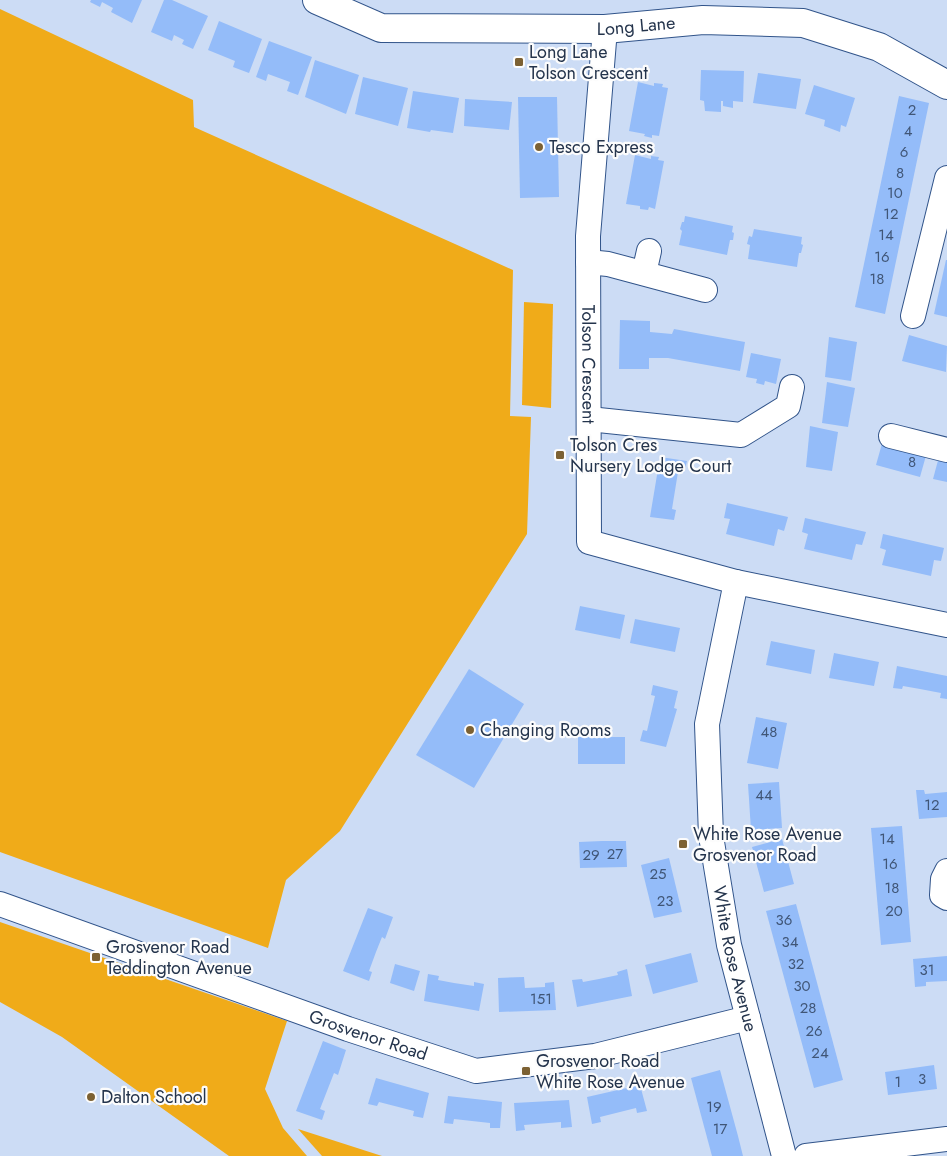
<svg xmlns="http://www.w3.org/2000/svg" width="947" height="1156" viewBox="0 0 947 1156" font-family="Jost,sans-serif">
<rect width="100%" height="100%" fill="#ccdcf5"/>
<g fill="#f0ab19">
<polygon points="0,9 193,100 194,127 513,270 510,416 531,417 527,534 340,831 286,880 268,948 0,852"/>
<polygon points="524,302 553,304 551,408 522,405"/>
<polygon points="0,922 287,1021 265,1089 283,1128 307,1156 229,1156 62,1037 0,1002"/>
<polygon points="298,1129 382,1156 322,1156"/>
</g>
<g fill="#94bcf9">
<polygon points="91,0 142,0 132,23 111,12 113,8 102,2 100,7 90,2"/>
<polygon points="164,0 172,0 208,16 193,49 182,44 184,40 174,35 172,41 151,32"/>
<polygon points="219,21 262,39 249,73 233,67 235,61 208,50"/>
<polygon points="269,41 312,57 298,95 287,91 290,82 268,74 266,81 256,77"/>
<polygon points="315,60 359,75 346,114 305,97"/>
<polygon points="701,70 744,71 743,102 733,101 733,108 723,106 723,101 721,101 721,112 705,111 704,101 700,100"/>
<polygon points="758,73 801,79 796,109 753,103"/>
<polygon points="363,77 408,88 398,126 355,114"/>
<polygon points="638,82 654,86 654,83 663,84 662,87 668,88 659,136 652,135 652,138 644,136 645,134 629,131"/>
<polygon points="814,85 855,98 846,127 841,125 840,132 824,126 825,120 805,114"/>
<polygon points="413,91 459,98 453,133 431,130 430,132 407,128"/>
<polygon points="899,96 929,103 885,314 855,307"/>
<polygon points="518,97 557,97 559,197 520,198"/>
<polygon points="465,99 512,102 509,130 464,126"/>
<polygon points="635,155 651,159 651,156 659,157 658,160 664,161 655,209 649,207 648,210 640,209 640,206 626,204"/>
<polygon points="685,216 733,226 732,232 734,233 733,240 730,240 727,255 679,245 682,231 680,229 682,222 684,222"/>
<polygon points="754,229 802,237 801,244 803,245 801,253 799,253 797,267 748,259 750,245 747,244 749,236 752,237"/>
<polygon points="946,260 947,260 947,317 934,314"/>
<polygon points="620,320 650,321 650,332 672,334 674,329 745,342 740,371 668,358 649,358 649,369 619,369"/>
<polygon points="909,335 947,346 946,372 902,361"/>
<polygon points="829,337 857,342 851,381 825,377"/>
<polygon points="751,353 781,359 776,384 765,381 764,385 756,383 757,379 746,377"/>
<polygon points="827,382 855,388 848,427 822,423"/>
<polygon points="810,426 838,432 832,471 806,467"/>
<polygon points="883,440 927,452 920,477 876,465"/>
<polygon points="940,453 947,455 947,482 933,479"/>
<polygon points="660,457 687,461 684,473 678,472 672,509 676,510 674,520 650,517"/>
<polygon points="727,503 788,517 784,531 778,529 774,546 726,534 730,519 724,518"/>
<polygon points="805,518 866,532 862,545 856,544 852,560 804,549 808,534 802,532"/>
<polygon points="883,534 944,548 941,561 934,560 931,576 882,565 886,550 880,548"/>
<polygon points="580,606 625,615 620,639 575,630"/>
<polygon points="635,619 680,628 675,652 630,643"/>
<polygon points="771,641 815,650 811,674 766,665"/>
<polygon points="834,653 879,662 874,686 829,678"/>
<polygon points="897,666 947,676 947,699 940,698 941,693 920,689 903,686 902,689 893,688"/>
<polygon points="469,669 524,704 474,788 416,755"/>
<polygon points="653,685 678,691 674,708 677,709 666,747 640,741 643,730 647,731 655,696 651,695"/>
<polygon points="756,717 787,723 778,769 747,763"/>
<rect x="578" y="737" width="47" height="27"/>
<polygon points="779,782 782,828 751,830 748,784"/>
<polygon points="916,790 924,790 925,794 947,792 947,817 919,819"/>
<polygon points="902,826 911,942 881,945 871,828"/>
<polygon points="782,839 794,884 764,892 752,847"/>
<polygon points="602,841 626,841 627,867 580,868 579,842"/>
<polygon points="669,858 682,912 654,918 641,865"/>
<polygon points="796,904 843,1080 814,1088 766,911"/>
<polygon points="368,908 393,917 385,939 382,937 376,952 369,971 372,972 369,981 343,971"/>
<polygon points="691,953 698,982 653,994 645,965"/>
<polygon points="947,956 947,981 926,982 926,986 915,987 913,959"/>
<polygon points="395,964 420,971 414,991 390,983"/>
<polygon points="627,969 632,996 577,1007 572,980 582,979 583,982 599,979 618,975 617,972"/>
<polygon points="428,974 439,976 438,980 454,983 474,986 474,982 484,984 479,1011 424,1001"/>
<polygon points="524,977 525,988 545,987 545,983 554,982 556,1010 499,1012 498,978"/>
<polygon points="323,1041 346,1050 338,1075 334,1073 320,1109 325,1111 322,1120 296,1111"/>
<polygon points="934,1065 937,1089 888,1095 885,1072"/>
<polygon points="720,1070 738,1136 743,1156 712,1156 691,1078"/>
<polygon points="376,1078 429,1093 423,1118 413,1116 414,1111 379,1102 377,1106 368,1104"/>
<polygon points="640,1085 647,1111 637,1113 636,1108 600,1117 601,1122 592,1124 587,1097"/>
<polygon points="448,1096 502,1102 500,1128 490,1128 490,1123 454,1119 453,1124 444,1123"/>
<polygon points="569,1100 572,1127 561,1128 561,1122 524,1125 525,1130 516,1131 514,1103"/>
</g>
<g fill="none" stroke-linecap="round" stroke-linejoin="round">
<g stroke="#31548a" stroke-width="26">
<g id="street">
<path id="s1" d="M605,29L588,236L589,542L736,582L947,625"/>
<polyline points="588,262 608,264 705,290"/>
<polyline points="644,273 649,251"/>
<polyline points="913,316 947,178"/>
<polyline points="589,419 741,435 788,406 792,387"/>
<polyline points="891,436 947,450"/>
<path id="s2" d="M736,582L707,724L711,836L729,945L784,1156"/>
<polyline points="947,871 943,879 942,895 947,898"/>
<path id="s3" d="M0,904L348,1029L476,1071L595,1056L748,1018"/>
<polyline points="806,1156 947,1139"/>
</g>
</g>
<g stroke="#31548a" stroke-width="30">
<g id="secondary">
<path id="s4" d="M317,0L381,28L605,29L703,20L803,23L879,47L947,85"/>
</g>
</g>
<use href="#street" stroke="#fff" stroke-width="24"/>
<use href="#secondary" stroke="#fff" stroke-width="28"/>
</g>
<g fill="#7c6133" stroke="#fcfcfc" stroke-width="2">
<rect x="514" y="57" width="10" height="10" rx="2.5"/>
<circle cx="539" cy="147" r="5"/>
<rect x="555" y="450" width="10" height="10" rx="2.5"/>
<circle cx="470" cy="730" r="5"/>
<rect x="678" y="839" width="10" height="10" rx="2.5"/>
<rect x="91" y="952" width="10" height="10" rx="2.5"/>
<rect x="521" y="1066" width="10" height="10" rx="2.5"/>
<circle cx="91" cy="1097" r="5"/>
</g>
<g text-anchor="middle" stroke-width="4.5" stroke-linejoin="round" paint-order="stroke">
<g font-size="15" fill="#405677">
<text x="912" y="115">2</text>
<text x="908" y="136">4</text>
<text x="904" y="157">6</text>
<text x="900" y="178">8</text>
<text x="895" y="198">10</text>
<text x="891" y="219">12</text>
<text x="886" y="240">14</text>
<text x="882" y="262">16</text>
<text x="877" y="284">18</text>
<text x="912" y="467">8</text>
<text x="769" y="737">48</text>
<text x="764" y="800">44</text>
<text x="932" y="810">12</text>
<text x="887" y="844">14</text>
<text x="615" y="859">27</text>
<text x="591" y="860">29</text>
<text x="890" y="869">16</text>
<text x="658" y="879">25</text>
<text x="892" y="893">18</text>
<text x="665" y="906">23</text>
<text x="894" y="916">20</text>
<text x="784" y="925">36</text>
<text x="790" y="947">34</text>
<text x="796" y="969">32</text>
<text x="927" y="975">31</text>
<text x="802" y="991">30</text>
<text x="541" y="1004">151</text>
<text x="808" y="1013">28</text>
<text x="814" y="1036">26</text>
<text x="820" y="1058">24</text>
<text x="922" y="1084">3</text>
<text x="898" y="1087">1</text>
<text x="714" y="1112">19</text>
<text x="720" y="1134">17</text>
</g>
<g font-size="18" fill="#24344c" stroke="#fcfcfc">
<text dy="6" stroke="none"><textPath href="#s4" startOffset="325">Long Lane</textPath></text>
<text dy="6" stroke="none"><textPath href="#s1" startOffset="336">Tolson Crescent</textPath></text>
<text dy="6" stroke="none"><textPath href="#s2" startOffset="382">White Rose Avenue</textPath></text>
<text dy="6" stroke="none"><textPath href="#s3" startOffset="391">Grosvenor Road</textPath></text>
</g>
<g font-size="18" fill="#24344c" stroke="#fcfcfc" text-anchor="start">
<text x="529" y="58">Long Lane<tspan x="529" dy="21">Tolson Crescent</tspan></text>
<text x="549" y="153">Tesco Express</text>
<text x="570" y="451">Tolson Cres<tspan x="570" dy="21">Nursery Lodge Court</tspan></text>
<text x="480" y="736">Changing Rooms</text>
<text x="693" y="840">White Rose Avenue<tspan x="693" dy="21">Grosvenor Road</tspan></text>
<text x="106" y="953">Grosvenor Road<tspan x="106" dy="21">Teddington Avenue</tspan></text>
<text x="536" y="1067">Grosvenor Road<tspan x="536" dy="21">White Rose Avenue</tspan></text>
<text x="101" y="1103">Dalton School</text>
</g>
</g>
</svg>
